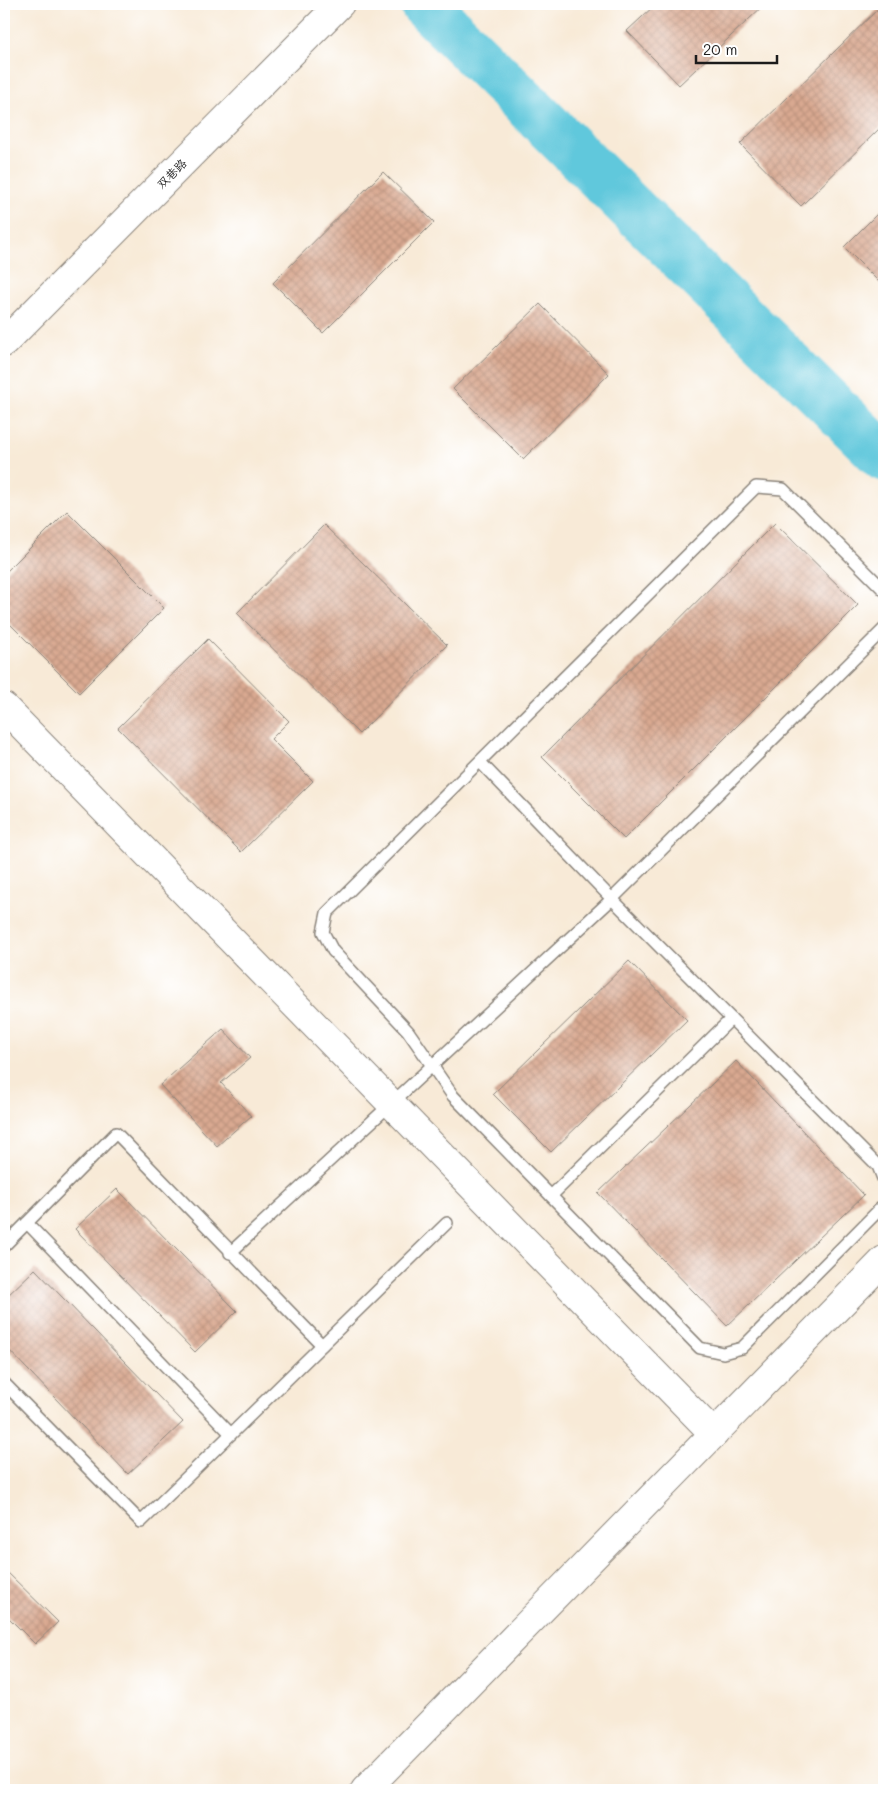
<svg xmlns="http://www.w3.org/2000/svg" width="888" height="1794" viewBox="0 0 888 1794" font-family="Mali,'LXGW WenKai TC',sans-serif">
<defs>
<pattern id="building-cross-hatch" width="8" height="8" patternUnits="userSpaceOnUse" patternTransform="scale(1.25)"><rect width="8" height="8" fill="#d9a991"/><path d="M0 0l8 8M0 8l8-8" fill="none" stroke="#ba917c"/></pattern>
</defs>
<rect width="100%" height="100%" fill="#fff"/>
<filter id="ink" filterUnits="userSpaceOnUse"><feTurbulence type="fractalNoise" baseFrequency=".02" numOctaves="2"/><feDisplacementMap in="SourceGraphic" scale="10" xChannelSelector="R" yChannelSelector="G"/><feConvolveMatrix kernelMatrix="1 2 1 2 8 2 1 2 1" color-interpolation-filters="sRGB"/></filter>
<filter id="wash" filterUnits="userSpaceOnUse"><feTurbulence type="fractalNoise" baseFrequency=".0096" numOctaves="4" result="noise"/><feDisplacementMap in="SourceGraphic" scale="20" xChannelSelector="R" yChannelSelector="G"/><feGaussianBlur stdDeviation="1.12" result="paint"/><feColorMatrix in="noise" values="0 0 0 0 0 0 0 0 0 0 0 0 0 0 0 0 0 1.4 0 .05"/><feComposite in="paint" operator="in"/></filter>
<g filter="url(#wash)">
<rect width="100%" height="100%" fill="#f8ead7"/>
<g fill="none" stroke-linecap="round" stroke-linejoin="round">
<polyline stroke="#60c8dc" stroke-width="49" points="424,4 884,457"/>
</g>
<g id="blocks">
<g fill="url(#building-cross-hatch)">
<polygon points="656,4 765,4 679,85 627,31"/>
<polygon points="883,4 884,4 884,124 801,206 740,144"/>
<polygon points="383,172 434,222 323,333 273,283"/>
<polygon points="884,207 884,287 844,247"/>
<polygon points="540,304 609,374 523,459 453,389"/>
<polygon points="67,511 164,608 79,693 4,618 4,574"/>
<polygon points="775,523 858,605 624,839 542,757"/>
<polygon points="324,525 447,645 359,734 237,613"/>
<polygon points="208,639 289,721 271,739 313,781 241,852 118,728"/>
<polygon points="629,961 687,1020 551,1152 493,1094"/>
<polygon points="223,1029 250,1058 221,1083 251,1116 217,1146 160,1085"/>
<polygon points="736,1061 864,1195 727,1326 598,1193"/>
<polygon points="117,1189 237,1311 195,1352 75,1229"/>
<polygon points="35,1269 183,1422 128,1474 4,1345 4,1299"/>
<polygon points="4,1569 58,1622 35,1644 4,1613"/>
</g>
</g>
</g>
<g filter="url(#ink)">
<use href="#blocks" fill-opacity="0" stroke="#8a837a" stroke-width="1"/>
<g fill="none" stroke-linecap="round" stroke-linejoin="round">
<g stroke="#8a837a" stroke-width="14">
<g id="lane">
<polyline points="884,590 783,489 756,487 327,913 323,932 333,951 408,1031 453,1096 700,1348 723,1353 742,1348 884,1205"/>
<polyline points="480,762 612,899 878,1166 884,1181"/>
<polyline points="551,1196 731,1019"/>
<polyline points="27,1223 231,1434"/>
<polyline points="4,1246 116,1133 322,1345"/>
<polyline points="230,1253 612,899 884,629"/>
<polyline points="4,1383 141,1522 447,1223"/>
</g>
</g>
<g stroke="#8a837a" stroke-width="30">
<g id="secondary">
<polyline points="4,343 340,4"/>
<polyline points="4,707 714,1434"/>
<polyline points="365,1790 884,1260"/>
</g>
</g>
<use href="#lane" stroke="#fff" stroke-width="11"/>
<use href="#secondary" stroke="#fff" stroke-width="28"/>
</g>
</g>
<g text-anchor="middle" stroke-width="5" stroke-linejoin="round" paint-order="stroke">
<g font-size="12" fill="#1c1c1c" stroke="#fff">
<text transform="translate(172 174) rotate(-45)" y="4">双巷路</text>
</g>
</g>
<rect width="888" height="1794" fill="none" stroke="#fff" stroke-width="20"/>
<path d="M696 55v8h81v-8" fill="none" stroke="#1c1c1c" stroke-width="2.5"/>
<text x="703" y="55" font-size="15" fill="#1c1c1c" stroke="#ffffff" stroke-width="4" paint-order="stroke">20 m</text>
</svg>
